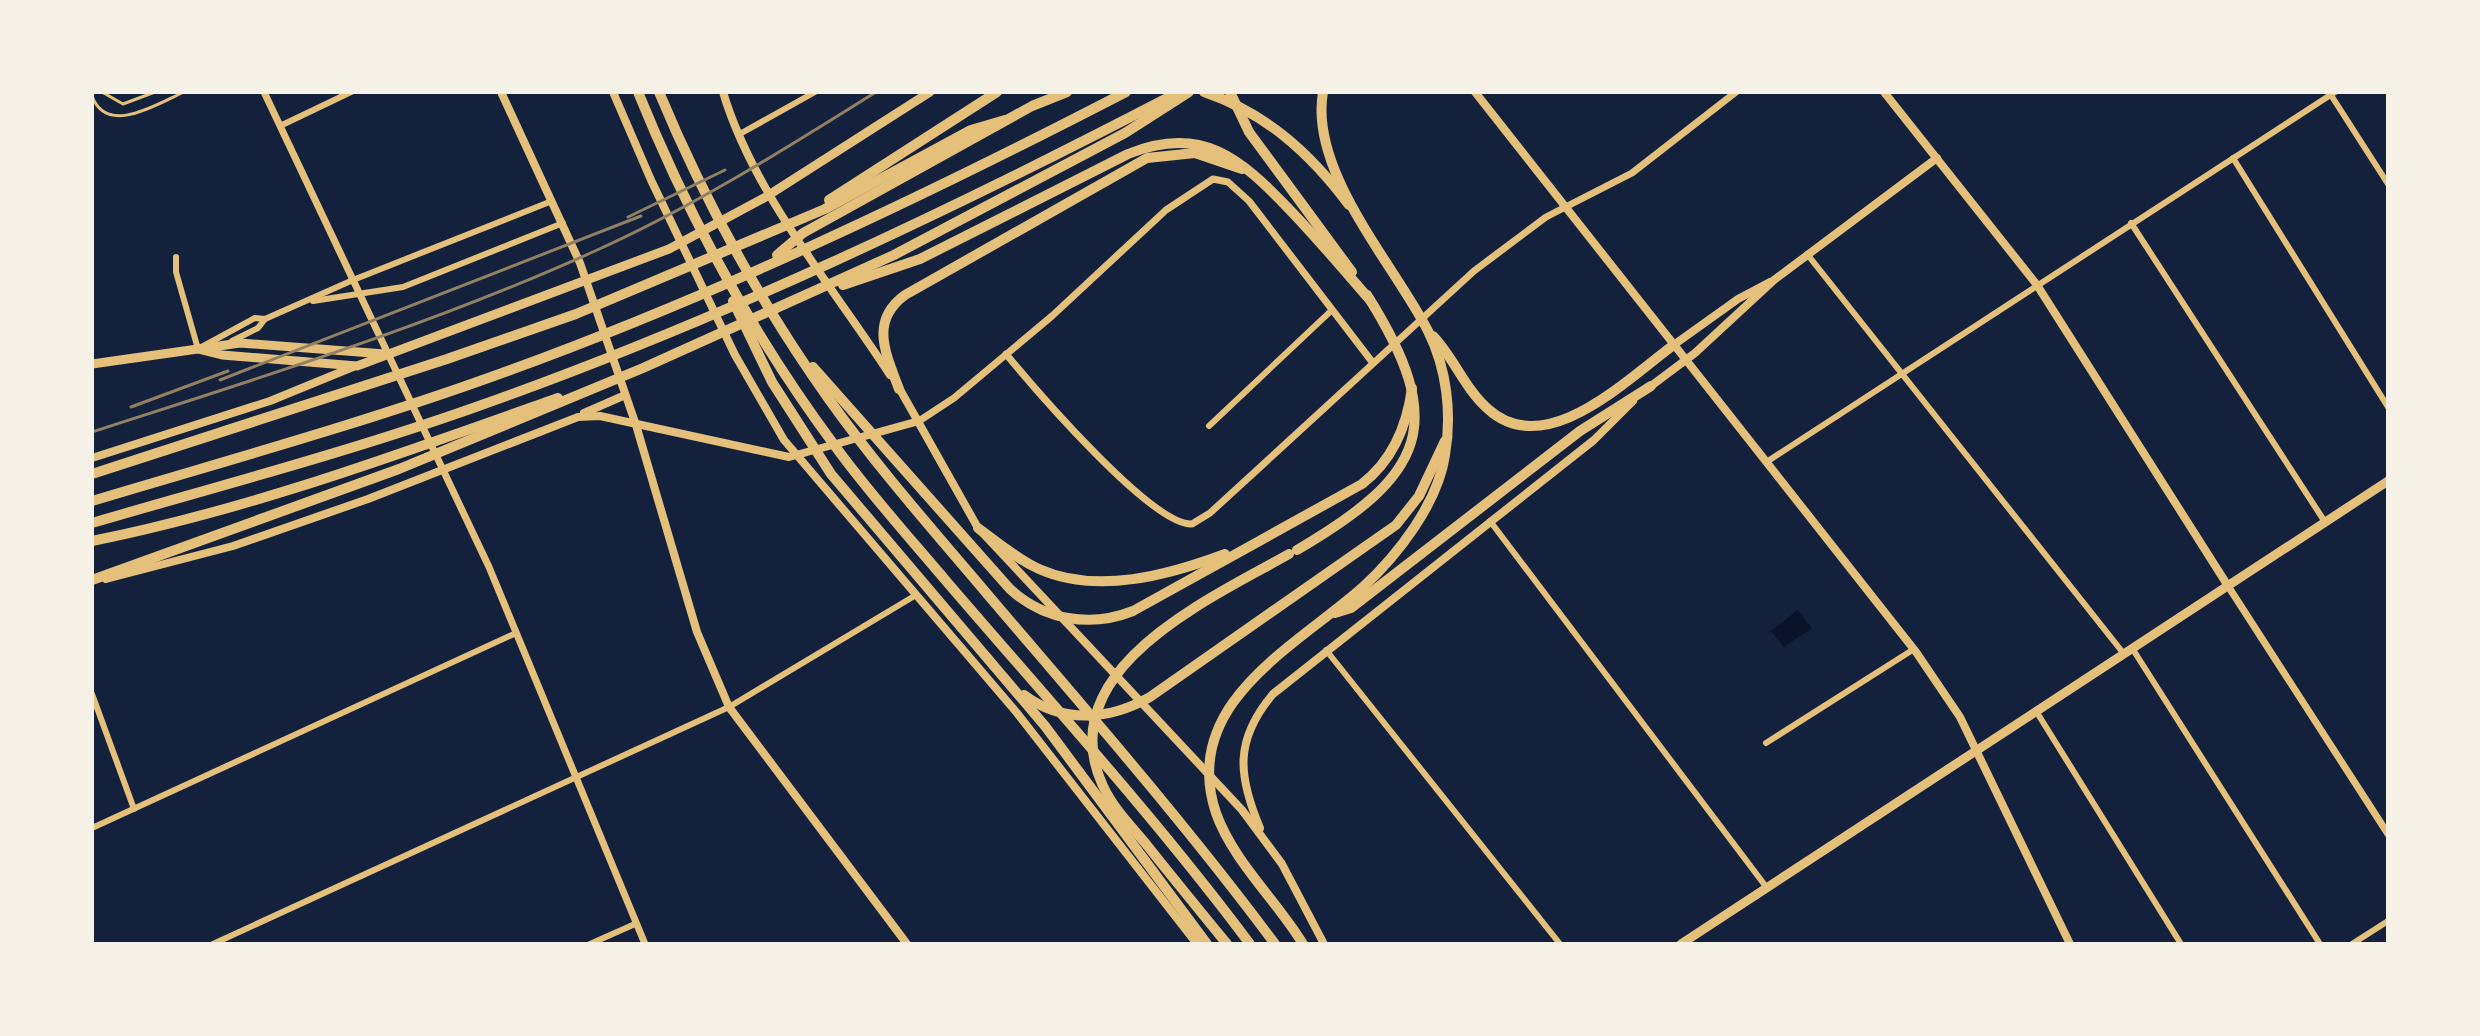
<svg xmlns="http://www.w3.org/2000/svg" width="2480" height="1036" viewBox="0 0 2480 1036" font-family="Roboto,sans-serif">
<rect width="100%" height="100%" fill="#14213d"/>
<polygon fill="#0b132b" points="1798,610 1812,628 1784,647 1771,631"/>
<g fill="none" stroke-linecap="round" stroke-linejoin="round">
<g stroke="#e5c07b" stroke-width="3">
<polyline points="102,92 123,104 155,92"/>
<polyline points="92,93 98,92"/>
<path d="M92,96C107,137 159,103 184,92"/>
</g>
<g stroke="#e5c07b" stroke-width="6">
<polyline points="2329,92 2388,184"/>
<polyline points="280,126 351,92"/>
<polyline points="738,135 815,92"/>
<polyline points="2233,158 2388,407"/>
<polyline points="2131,223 2325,522"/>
<polyline points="1807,254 2124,654"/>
<polyline points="176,257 176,272 198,349 255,318 265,319 353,280 552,201"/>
<polyline points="313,301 403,287 563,223"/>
<polyline points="232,341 258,328 265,319"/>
<polyline points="1209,426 1332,310"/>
<polyline points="1768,461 2335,92"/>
<polyline points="1490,521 1767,888"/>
<polyline points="2132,648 2320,944"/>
<polyline points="1326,650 1560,944"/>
<polyline points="92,694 134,809"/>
<polyline points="2036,711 2181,944"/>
<polyline points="1766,743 1914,649"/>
<polyline points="92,828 516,633"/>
<polyline points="213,944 729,707 916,595"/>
<polyline points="590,944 635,924"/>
<polyline points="2352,944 2388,921"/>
</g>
<g stroke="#e5c07b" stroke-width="7">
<polyline points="264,92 489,567 645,944"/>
<path d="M1006,354C1034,388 1152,526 1192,524L1210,513L1474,271L1546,217L1632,173L1736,92"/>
<polyline points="919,421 954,398 1052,316 1166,210 1213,179 1228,182 1249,201 1373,363"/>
<polyline points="2228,586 2388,834"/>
</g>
<g stroke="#e5c07b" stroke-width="8">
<polyline points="501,92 580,263 636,425 697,632 729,707 907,944"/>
<polyline points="613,92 651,180 735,355 784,440 1017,713 1197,944"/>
<path d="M723,92C753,193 833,287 890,375"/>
<polyline points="1475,92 1916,652 1960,717 2070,944"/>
<polyline points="1884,92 2037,285 2228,586"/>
<polyline points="1675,344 1738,299 1770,282"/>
<polyline points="898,386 978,528 1242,810 1282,864 1324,944"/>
<polyline points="1647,389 1695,353 1774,280 1937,158"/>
<polyline points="584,413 623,396"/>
<polyline points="92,458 270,401 353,367"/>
<polyline points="106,579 233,546 368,499 578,417 600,416 789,457 919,421"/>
<path d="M1260,828C1238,776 1234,740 1273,694L1594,440L1633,401"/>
</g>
<g stroke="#e5c07b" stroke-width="9">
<polyline points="198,349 222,355 357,366 669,249 764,198 930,92"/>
<polyline points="92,364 240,343 385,354"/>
<polyline points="1681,944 2388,481"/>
</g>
<g stroke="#e5c07b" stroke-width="10">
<path d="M638,92C689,218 754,337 835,446C869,493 909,537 947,582C1049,701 1156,818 1250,944"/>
<path d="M659,92C704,200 760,302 828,398C877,467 933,530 988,595C1086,710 1185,823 1275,944"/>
<path d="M1204,92C1266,113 1310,153 1349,205"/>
<polyline points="1230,92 1249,132 1352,272"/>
<polyline points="829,200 997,92"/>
<polyline points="777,255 803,233 1032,106 1067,92"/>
<path d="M843,285L920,259L1128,154C1201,124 1240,158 1288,208C1317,238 1343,269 1370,300"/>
<polyline points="733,301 772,382 831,474 1045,726 1207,944"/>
<path d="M1433,336C1454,358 1465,389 1488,409C1546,462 1628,378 1675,344"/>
<path d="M813,367L1010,589C1044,620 1090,628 1133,611L1362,484C1393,460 1407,426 1412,388"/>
<path d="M899,389C886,354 869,321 905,295L1147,158L1195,153L1242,169"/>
<polyline points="92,474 447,359 576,314 825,209 971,130 1005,120"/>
<path d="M92,501C225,461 360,424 491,377C709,299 921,198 1126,92"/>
<path d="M92,523C219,486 348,452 473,408C715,323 950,211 1177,93"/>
<path d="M978,528C997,542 1017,559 1039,569C1097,595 1169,575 1225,554"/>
<path d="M92,541C252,509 405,452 558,398"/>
<path d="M1297,550C1425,475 1449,425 1367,295"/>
<polyline points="92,580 399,469 643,368 894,255 1125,133 1189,92"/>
<polyline points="1335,613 1351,608 1580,431 1651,386"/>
<path d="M1024,695C1063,724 1110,720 1150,697L1396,525L1419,496L1445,441"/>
<path d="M1227,944C1200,911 1173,878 1146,844C1131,826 1113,808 1103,786C1049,669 1212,598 1289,554"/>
<path d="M1303,944C1277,901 1233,861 1216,813C1179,703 1297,646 1363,587C1398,555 1438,503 1445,455C1452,414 1447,369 1428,331C1394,264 1309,172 1323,92"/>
</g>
<g stroke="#918062" stroke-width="3">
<polyline points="628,217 725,170"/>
<polyline points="220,380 641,216"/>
<polyline points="131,407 228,371"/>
<path d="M92,432C262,377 432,325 595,251C693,207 785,149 876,92"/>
</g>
</g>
<rect width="2480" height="1036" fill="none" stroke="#f6f1e7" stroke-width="188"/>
</svg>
